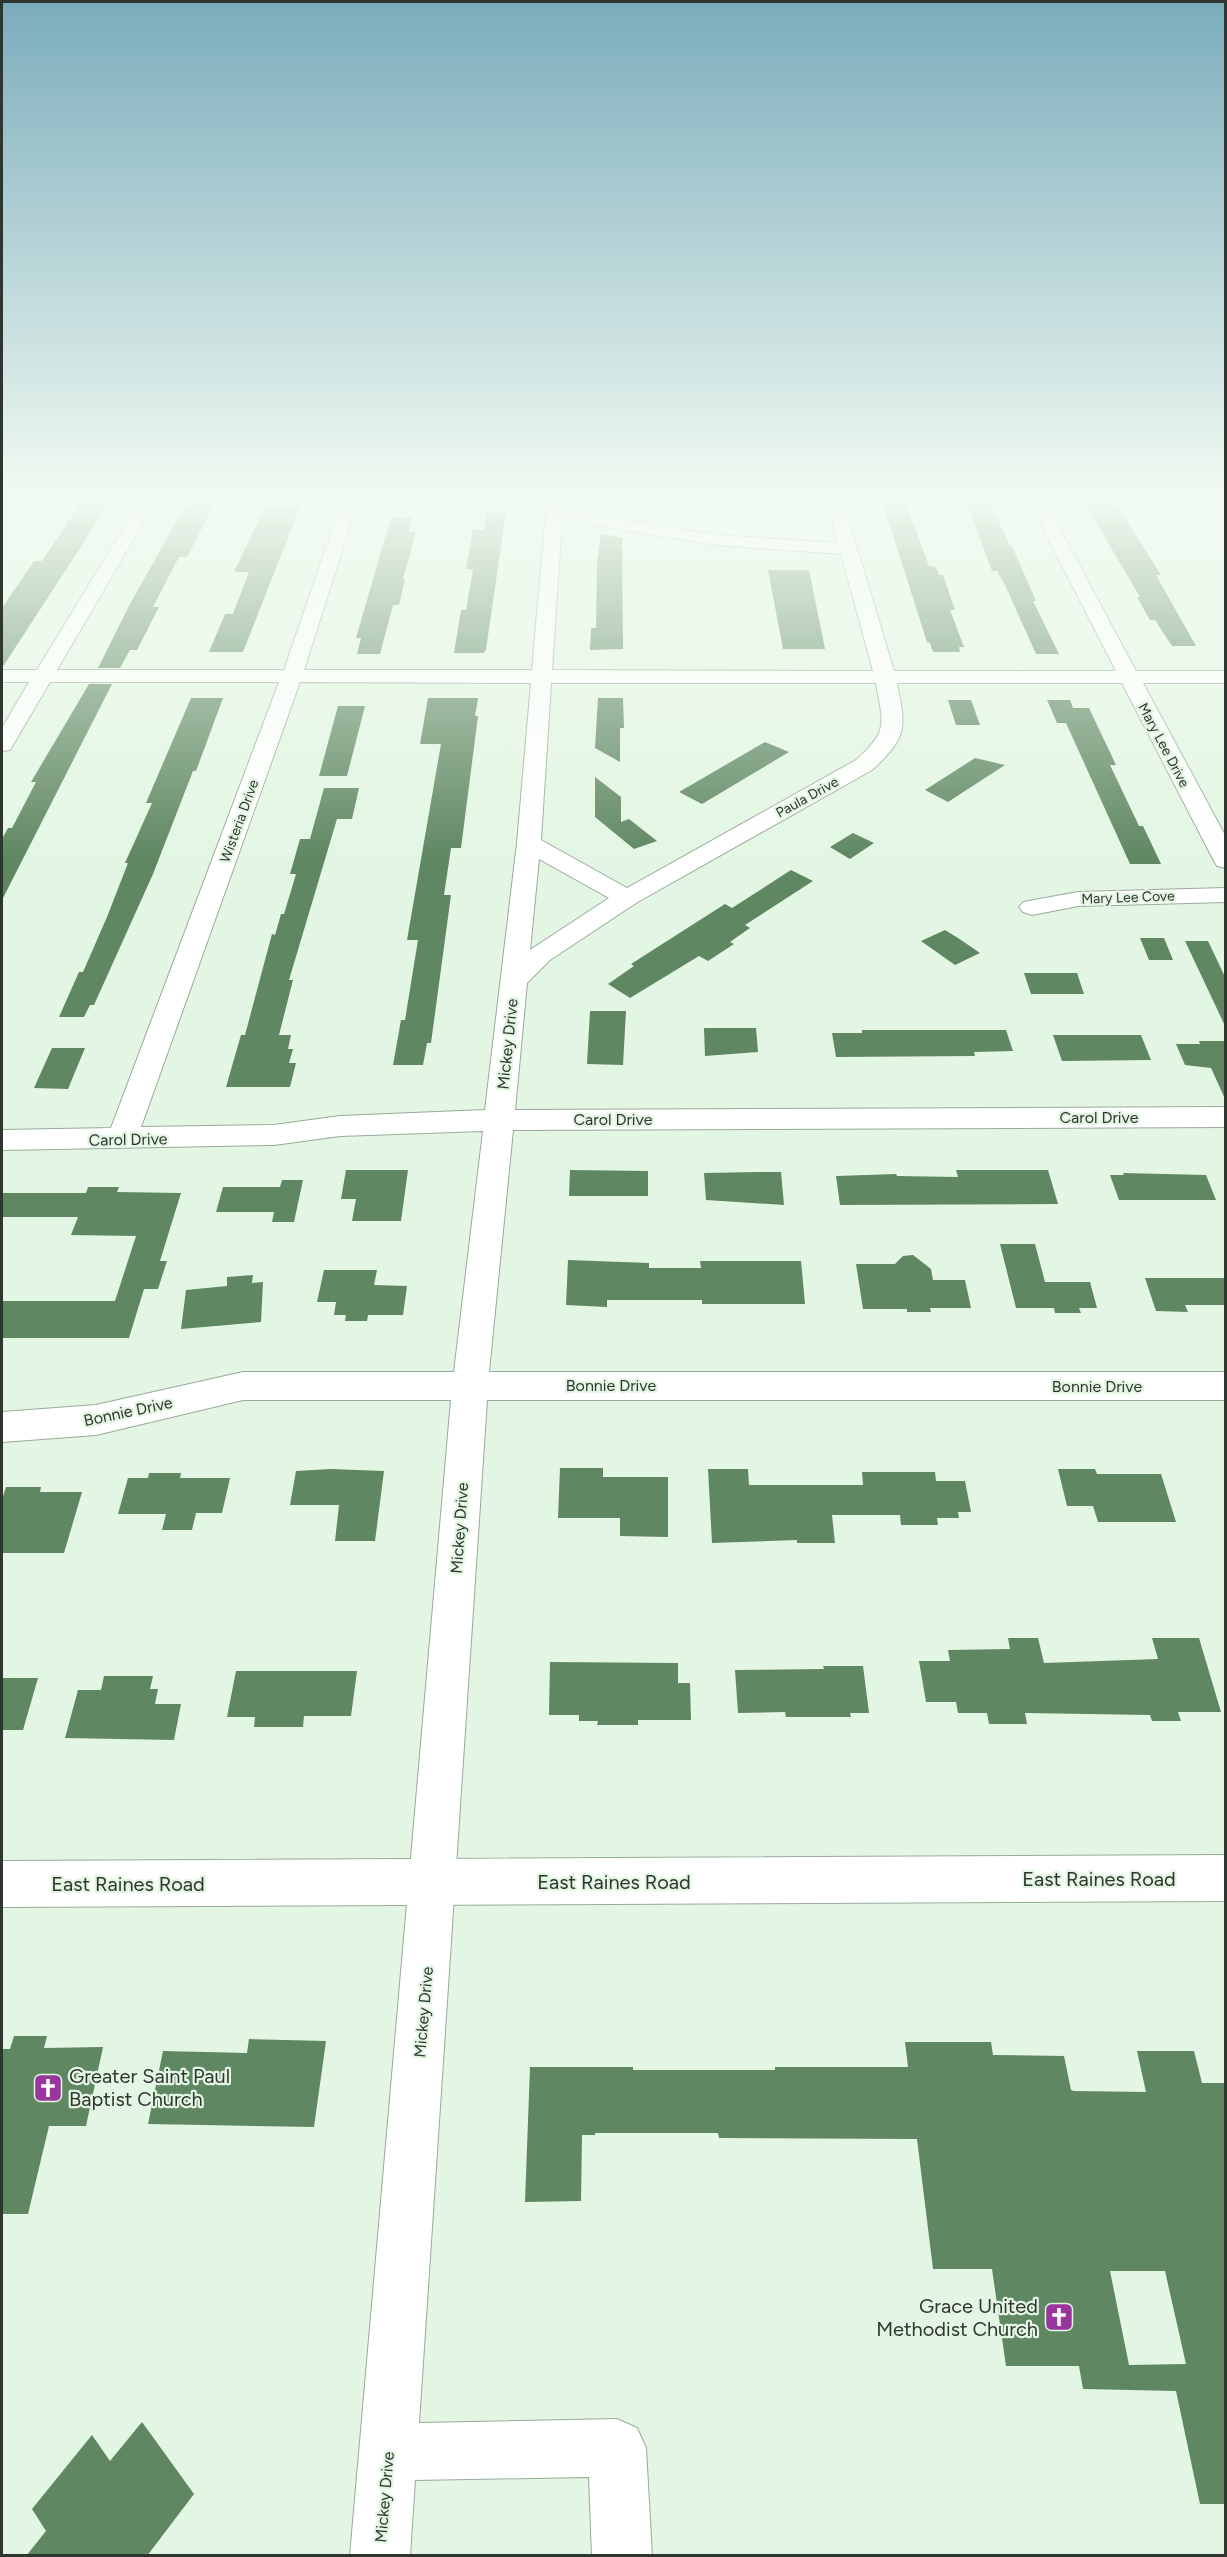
<svg xmlns="http://www.w3.org/2000/svg" width="1227" height="2557" viewBox="0 0 1227 2557" font-family="Figtree,sans-serif">
<rect width="100%" height="100%" fill="#e3f6e3"/>
<g fill="#5f8762" fill-rule="evenodd">
<polygon points="82,501 110,502 2,668 2,608 34,561 42,561"/>
<polygon points="188,501 215,503 187,557 179,557 153,607 159,607 137,650 130,650 120,668 98,668 131,602"/>
<polygon points="882,501 905,501 929,566 936,567 939,575 943,575 955,610 950,610 964,647 959,647 960,652 933,652 930,643 927,642"/>
<polygon points="966,501 989,501 1010,546 1012,546 1036,601 1033,601 1059,654 1036,654 1004,583 997,571 992,571"/>
<polygon points="1086,501 1114,501 1161,575 1156,575 1196,646 1172,646 1155,620 1150,620 1137,597 1140,597 1087,507"/>
<polygon points="265,507 300,507 243,652 209,652 225,614 233,614 249,572 234,572"/>
<polygon points="486,513 506,513 486,649 484,653 454,653 461,610 466,610 473,569 466,569 473,530 484,530"/>
<polygon points="391,517 412,518 409,532 416,532 403,579 405,579 399,605 393,605 380,654 357,654 361,638 356,638"/>
<polygon points="601,534 622,538 623,649 590,650 591,628 596,628 597,563"/>
<polygon points="768,570 809,570 825,649 783,649"/>
<polygon points="89,684 112,684 2,900 2,839 8,828 12,828 36,782 31,782"/>
<polygon points="191,698 223,698 196,771 193,771 153,874 94,1005 90,1005 84,1017 59,1017 79,972 83,972 107,917 128,863 125,863 152,803 146,803"/>
<polygon points="428,698 478,698 475,716 478,716 461,848 451,848 444,895 451,895 431,1043 427,1043 423,1065 393,1065 401,1020 405,1020 418,940 407,940 441,744 420,744"/>
<polygon points="598,698 623,698 624,728 620,728 620,762 595,748"/>
<polygon points="948,700 971,700 980,725 956,725"/>
<polygon points="1047,700 1070,700 1073,708 1089,708 1116,765 1110,765 1139,826 1143,826 1161,864 1130,864 1066,723 1057,723"/>
<polygon points="338,706 365,706 347,776 319,776"/>
<polygon points="765,742 789,752 702,804 679,792"/>
<polygon points="975,758 1005,765 948,802 925,790"/>
<polygon points="595,777 621,797 621,822 629,819 657,841 634,849 595,817"/>
<polygon points="324,788 359,788 352,819 337,819 289,980 293,980 279,1035 291,1035 288,1049 293,1049 289,1063 296,1063 290,1087 226,1087 241,1035 245,1035 272,934 275,935 281,914 284,914 296,874 290,874 300,839 310,839"/>
<polygon points="853,833 874,843 850,859 830,847"/>
<polygon points="791,870 813,881 745,925 750,928 730,942 734,944 708,961 699,956 630,998 608,984 634,966 631,964 725,904 732,908"/>
<polygon points="945,930 958,938 980,953 955,965 921,941"/>
<polygon points="1140,938 1164,938 1173,960 1149,960"/>
<polygon points="1185,941 1208,941 1226,979 1226,1028"/>
<polygon points="1024,973 1077,973 1084,994 1031,994"/>
<polygon points="590,1011 626,1011 623,1065 587,1064"/>
<polygon points="704,1028 756,1028 758,1052 705,1056"/>
<polygon points="862,1030 1006,1030 1013,1051 974,1052 975,1056 836,1057 832,1033 862,1033"/>
<polygon points="1053,1035 1141,1035 1151,1060 1062,1061"/>
<polygon points="1199,1041 1226,1041 1226,1101 1211,1068 1185,1065 1176,1044 1200,1044"/>
<polygon points="52,1048 85,1048 68,1089 34,1088"/>
<polygon points="346,1170 408,1170 401,1221 352,1221 356,1199 341,1199"/>
<polygon points="570,1170 648,1171 648,1196 569,1196"/>
<polygon points="956,1170 1048,1170 1058,1204 840,1205 836,1176 896,1174 897,1176 958,1177"/>
<polygon points="759,1172 781,1172 784,1205 706,1200 704,1173"/>
<polygon points="1123,1173 1206,1175 1216,1200 1119,1200 1110,1175 1124,1175"/>
<polygon points="282,1180 303,1180 294,1222 272,1222 274,1212 216,1212 223,1187 280,1187"/>
<polygon points="88,1187 119,1187 117,1192 181,1193 160,1261 167,1261 158,1289 144,1289 129,1338 2,1338 2,1301 115,1301 136,1236 71,1235 78,1217 2,1217 2,1193 86,1193"/>
<polygon points="1000,1244 1035,1244 1045,1282 1090,1282 1097,1308 1079,1308 1081,1313 1055,1313 1054,1308 1016,1308"/>
<polygon points="913,1255 931,1269 933,1280 965,1280 971,1308 930,1308 931,1312 907,1312 907,1309 863,1309 856,1264 895,1264 903,1256"/>
<polygon points="568,1260 649,1263 649,1268 701,1268 700,1261 801,1261 805,1304 702,1304 702,1300 607,1300 607,1307 566,1305"/>
<polygon points="324,1270 377,1270 374,1285 407,1286 403,1315 368,1315 367,1321 345,1321 346,1315 334,1315 336,1302 317,1302"/>
<polygon points="253,1275 252,1283 263,1282 261,1322 181,1329 186,1290 227,1286 227,1277"/>
<polygon points="1145,1278 1226,1278 1226,1305 1185,1305 1188,1312 1156,1311"/>
<polygon points="560,1468 603,1468 603,1477 668,1477 668,1537 620,1536 620,1518 558,1518"/>
<polygon points="331,1469 384,1471 375,1541 335,1541 339,1505 290,1505 296,1471"/>
<polygon points="708,1469 748,1469 749,1485 863,1485 862,1472 935,1472 936,1481 965,1481 971,1512 958,1512 959,1518 937,1518 938,1525 901,1525 900,1515 832,1515 835,1543 797,1543 797,1540 712,1543"/>
<polygon points="1058,1469 1095,1469 1097,1474 1161,1474 1176,1522 1098,1522 1093,1506 1067,1506"/>
<polygon points="149,1473 181,1473 180,1478 230,1478 222,1513 196,1513 192,1530 162,1530 166,1514 118,1514 128,1478 148,1478"/>
<polygon points="6,1487 41,1487 40,1492 82,1492 64,1553 2,1553 2,1499"/>
<polygon points="1008,1638 1038,1638 1044,1663 1158,1659 1152,1638 1199,1638 1221,1712 1178,1712 1181,1721 1152,1721 1150,1715 1025,1713 1027,1724 989,1724 987,1713 958,1713 956,1702 926,1702 919,1661 950,1661 948,1650 1010,1649"/>
<polygon points="550,1662 678,1663 678,1683 690,1683 691,1720 638,1720 638,1725 597,1725 598,1721 579,1721 579,1715 549,1715"/>
<polygon points="823,1666 863,1666 869,1713 850,1713 851,1717 786,1717 785,1712 738,1713 735,1670 824,1669"/>
<polygon points="236,1671 357,1671 351,1716 304,1716 303,1727 254,1727 255,1717 227,1717"/>
<polygon points="104,1676 153,1676 150,1689 158,1689 155,1704 181,1704 174,1740 65,1738 78,1690 101,1690"/>
<polygon points="2,1678 38,1678 23,1730 2,1730"/>
<polygon points="14,2036 47,2036 44,2048 103,2047 86,2126 49,2126 28,2214 2,2214 2,2049 10,2049"/>
<polygon points="249,2039 326,2041 314,2127 148,2124 163,2051 247,2053"/>
<path d="M905,2042H991L993,2055L1064,2056L1071,2090L1074,2091L1146,2092L1137,2051H1194L1202,2083H1226V2504H1200L1176,2391L1083,2389L1079,2366H1006L992,2269H933L917,2139L719,2138L718,2133H595V2135H582L581,2201L525,2202L530,2067H633V2070H775V2067H908ZM1110,2271H1165L1186,2364L1129,2365Z"/>
<polygon points="142,2422 194,2494 147,2556 26,2556 46,2531 32,2509 92,2435 110,2461"/>
</g>
<g fill="none" stroke-linecap="round" stroke-linejoin="round">
<g stroke="#98aa99" stroke-width="2">
<g id="minor">
<path d="M140,501H156L57,670H284L342,501H358L304,670H532L547,501H563V510L717,535L838,543L827,501H843L894,671H1116L1029,501H1045L1136,671H1226V683H1143L1226,837V868L1217,866L1214,861L1122,683H897C906,728 908,737 872,770L636,903L550,960L527,983L515,1110L1226,1107V1127L513,1130L489,1372H1226V1400H487L419,2423L617,2419L637,2428L646,2448L652,2556H592L589,2477L415,2480L410,2556H350L451,1400H243L96,1435L2,1442V1412L96,1405L243,1372H454L483,1131L340,1136L274,1145L2,1150V1130L111,1128L279,682H50L10,750L2,751V728L29,682H2V670H37ZM562,520L717,545L841,554L873,671L552,670ZM300,682L531,683L517,843L485,1110L340,1116L274,1125L141,1127ZM551,683H876C883,723 889,731 856,760L627,888L541,840ZM539,859L609,898L530,950Z"/>
<polygon points="1226,888 1226,902 1078,906 1032,915 1023,912 1019,907 1023,902 1078,892"/>
</g>
</g>
<g stroke="#98aa99" stroke-width="2">
<polygon id="major" points="1226,1855 1226,1901 2,1907 2,1861"/>
</g>
<use href="#minor" fill="#fff" fill-rule="evenodd"/>
<use href="#major" fill="#fff" fill-rule="evenodd"/>
</g>
<linearGradient id="sky" x2="0" y2="1"><stop stop-color="#7bacbc"/><stop offset="0.58" stop-color="#f2fbf2"/><stop offset="1" stop-color="#f2fbf2" stop-opacity="0"/></linearGradient>
<rect width="1227" height="859" fill="url(#sky)"/>
<defs>
<g id="church-square" transform="scale(1.5)"><rect x="-9" y="-9" width="18" height="18" rx="4" fill="#99369d" stroke="#e3f6e3"/><path d="M-1.2-6h2.4v3.5h3.3v2.4h-3.3V6h-2.4V-.1h-3.3v-2.4h3.3Z" fill="#fff"/></g>
</defs>
<g fill-rule="evenodd">
<use href="#church-square" x="48" y="2088"/>
<use href="#church-square" x="1059" y="2317"/>
</g>
<g text-anchor="middle" stroke-width="4.5" stroke-linejoin="round" paint-order="stroke">
<g font-size="14" fill="#2f362f" stroke="#e3f6e3">
<text transform="translate(1164 745) rotate(62)" y="5">Mary Lee Drive</text>
<text transform="translate(807 797) rotate(-29)" y="5">Paula Drive</text>
<text transform="translate(239 821) rotate(-70)" y="5">Wisteria Drive</text>
<text transform="translate(1128 897) rotate(-2)" y="5">Mary Lee Cove</text>
</g>
<g font-size="16" fill="#2f362f" stroke="#e3f6e3">
<text transform="translate(507 1044) rotate(-84)" y="6">Mickey Drive</text>
<text x="1099" y="1123">Carol Drive</text>
<text x="613" y="1125">Carol Drive</text>
<text transform="translate(128 1139) rotate(-1)" y="6">Carol Drive</text>
<text x="611" y="1391">Bonnie Drive</text>
<text x="1097" y="1392">Bonnie Drive</text>
<text transform="translate(128 1411) rotate(-12)" y="6">Bonnie Drive</text>
<text transform="translate(459 1528) rotate(-86)" y="6">Mickey Drive</text>
<text transform="translate(423 2012) rotate(-85)" y="6">Mickey Drive</text>
<text transform="translate(384 2497) rotate(-85)" y="6">Mickey Drive</text>
</g>
<g font-size="20" fill="#2f362f" stroke="#e3f6e3">
<text x="1099" y="1886">East Raines Road</text>
<text x="614" y="1889">East Raines Road</text>
<text x="128" y="1891">East Raines Road</text>
</g>
<g font-size="20" fill="#2f362f" stroke="#e3f6e3" text-anchor="start">
<text x="69" y="2083">Greater Saint Paul<tspan x="69" dy="23">Baptist Church</tspan></text>
<text x="1038" y="2313" text-anchor="end">Grace United<tspan x="1038" dy="23">Methodist Church</tspan></text>
</g>
</g>
<rect width="1227" height="2557" fill="none" stroke="#2f362f" stroke-width="6"/>
</svg>
